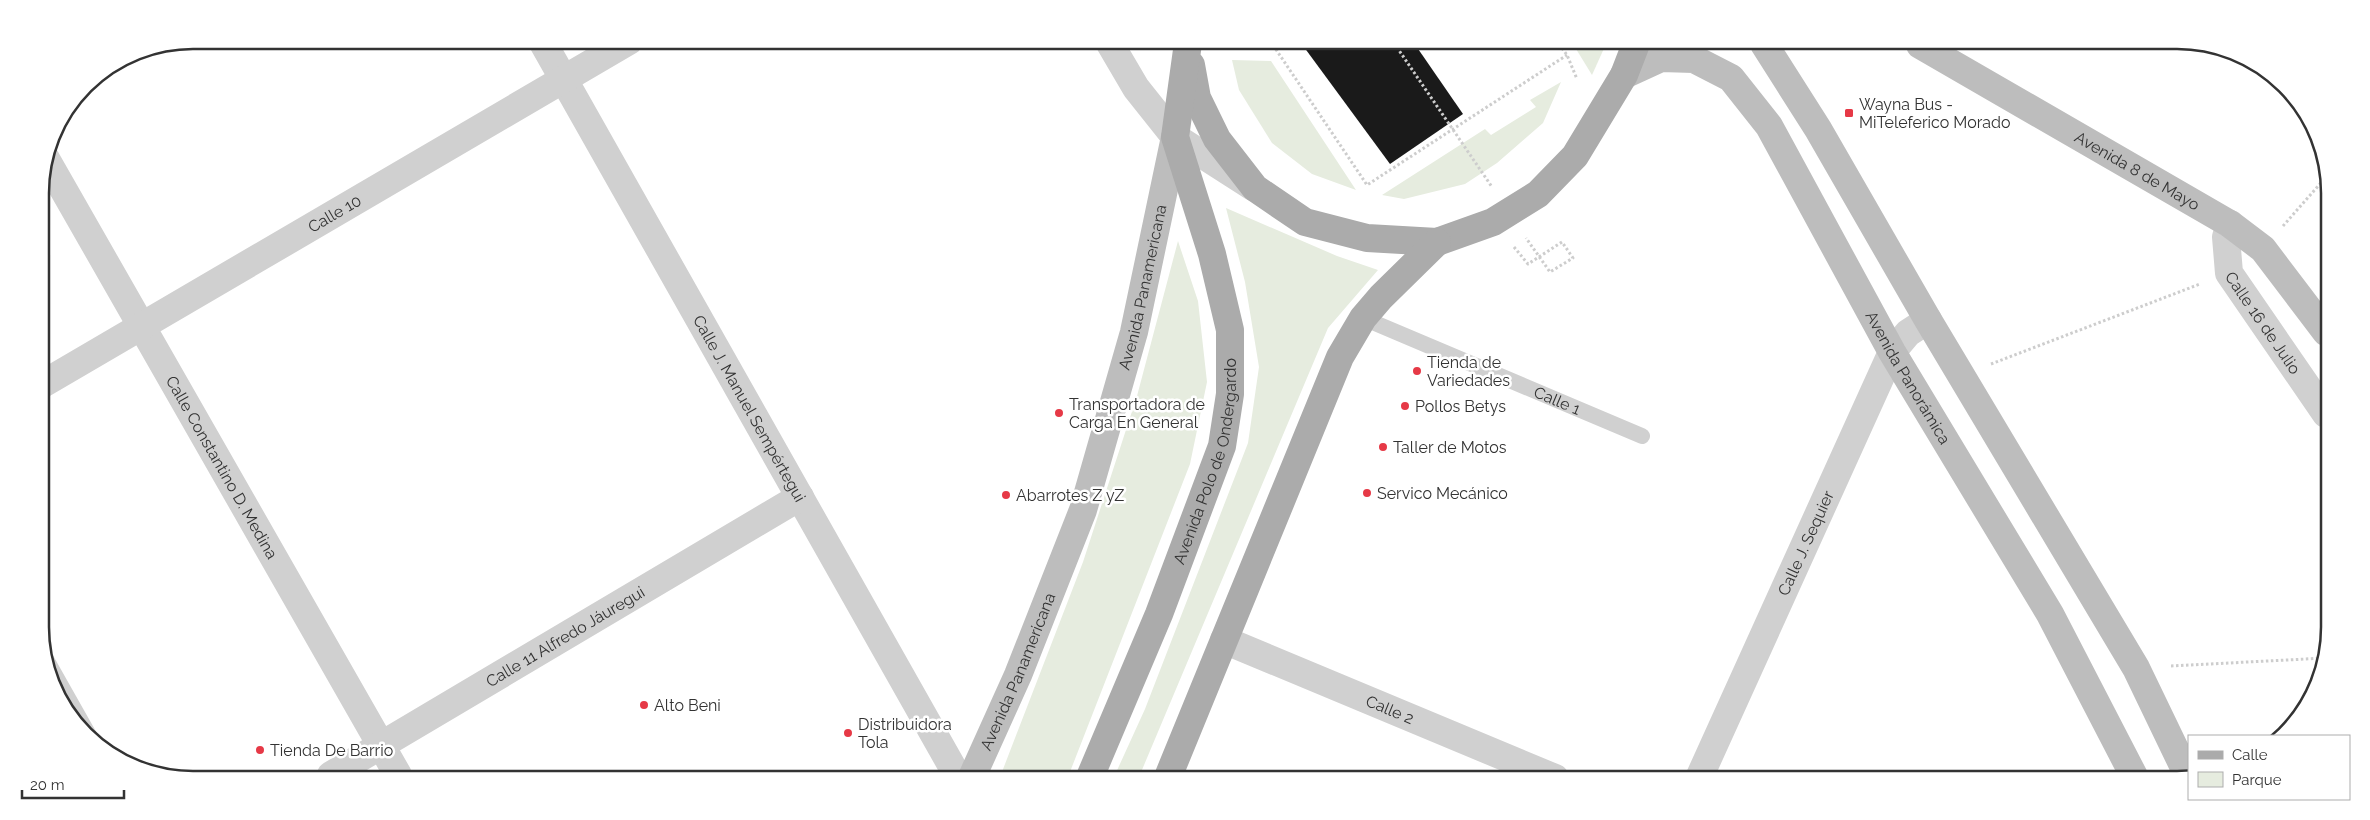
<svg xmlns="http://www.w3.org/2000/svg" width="2370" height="820" viewBox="0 0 2370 820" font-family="Raleway,sans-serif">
<rect width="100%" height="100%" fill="#fff"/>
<g fill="#e6ecdf">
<polygon points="1573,44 1606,44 1592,75"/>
<polygon points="1232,60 1271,61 1356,190 1312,174 1272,143 1239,90"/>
<polygon points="1561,82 1543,123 1497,163 1465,184 1404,199 1382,195 1485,129 1491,135 1536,107 1530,100"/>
<polygon points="1226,208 1337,256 1378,270 1328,328 1139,777 1114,777 1145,709 1248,443 1259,367 1245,282"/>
<polygon points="1178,241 1198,301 1207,382 1190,464 1068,777 1000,777 1083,562 1137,396"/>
</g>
<polygon fill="#1a1a1a" points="1301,43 1414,43 1463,114 1390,164"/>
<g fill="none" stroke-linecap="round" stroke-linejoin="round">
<g stroke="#cdcdcd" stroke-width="3" stroke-dasharray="2.5 2.5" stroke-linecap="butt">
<polyline points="1229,43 1273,45 1276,43"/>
<polyline points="1394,43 1492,187"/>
<polyline points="1559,44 1567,55 1577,79"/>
<polyline points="1273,45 1367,185 1567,55"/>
<polyline points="2319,147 2327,169"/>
<polyline points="2283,226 2327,176"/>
<polyline points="1514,247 1528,264 1562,242 1573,258 1550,272 1526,238"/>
<polyline points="1991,364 2200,284"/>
<polyline points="2171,666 2325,658"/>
</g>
<g stroke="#d0d0d0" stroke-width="16">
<path id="s1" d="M1363,318L1642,436"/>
<polyline points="43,654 91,739"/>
</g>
<g stroke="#d0d0d0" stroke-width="28">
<path id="s2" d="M542,41L958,777"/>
<polyline points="1109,42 1136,88 1175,137 1253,187"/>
<path id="s3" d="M46,159L398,775"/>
<path id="s4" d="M2230,224L2226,237L2229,273L2326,414"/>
<path id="s5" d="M41,385L629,41"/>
<path id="s6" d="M1224,640L1555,778"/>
<path id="s7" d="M331,775L800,497"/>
<path id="s8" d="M1699,778L1892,352L1908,333L1928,320"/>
</g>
<g stroke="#bdbdbd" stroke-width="28">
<polyline points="1764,44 1818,129 1928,320 2136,668 2189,778"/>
<path id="s9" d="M1920,45L2230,224L2263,249L2326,332"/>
<path id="s10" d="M1624,75L1661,58L1694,59L1731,78L1769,126L1892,352L2050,614L2136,780"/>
<path id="s11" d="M972,777L1018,675L1083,510L1134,332L1175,137"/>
</g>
<g stroke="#ababab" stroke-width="28">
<polyline points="1191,65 1197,98 1217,139 1255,188 1305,222 1367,238 1437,242 1493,222 1538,194 1575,156 1624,75 1636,44"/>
<path id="s12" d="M1090,777L1159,614L1222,446L1230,394V330L1212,254L1175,137L1188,43"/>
<polyline points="1168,777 1340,357 1363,318 1381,297 1437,242"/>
</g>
</g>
<g fill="#e63946" stroke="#fff" stroke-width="2">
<rect x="1844" y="108" width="10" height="10" rx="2.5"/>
<circle cx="1417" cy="371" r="5"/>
<circle cx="1405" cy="406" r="5"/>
<circle cx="1059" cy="413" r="5"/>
<circle cx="1383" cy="447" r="5"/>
<circle cx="1367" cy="493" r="5"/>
<circle cx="1006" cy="495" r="5"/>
<circle cx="644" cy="705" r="5"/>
<circle cx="848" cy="733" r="5"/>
<circle cx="260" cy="750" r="5"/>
</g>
<g text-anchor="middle" stroke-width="5" stroke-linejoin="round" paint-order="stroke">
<g font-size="16" fill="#333" stroke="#fff" text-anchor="start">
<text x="1859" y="110">Wayna Bus -<tspan x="1859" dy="18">MiTeleferico Morado</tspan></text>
<text x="1427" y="368">Tienda de<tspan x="1427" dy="18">Variedades</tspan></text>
<text x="1069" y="410">Transportadora de<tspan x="1069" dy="18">Carga En General</tspan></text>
<text x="1415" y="412">Pollos Betys</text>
<text x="1393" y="453">Taller de Motos</text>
<text x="1377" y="499">Servico Mecánico</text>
<text x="1016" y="501">Abarrotes Z yZ</text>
<text x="654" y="711">Alto Beni</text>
<text x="858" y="730">Distribuidora<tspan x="858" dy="18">Tola</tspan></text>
<text x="270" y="756">Tienda De Barrio</text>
</g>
<g font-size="16" fill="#333" stroke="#fff">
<text dy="6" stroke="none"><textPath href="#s9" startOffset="251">Avenida 8 de Mayo</textPath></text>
<text dy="6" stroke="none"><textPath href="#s5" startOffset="340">Calle 10</textPath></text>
<text dy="6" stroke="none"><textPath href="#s11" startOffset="520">Avenida Panamericana</textPath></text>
<text dy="6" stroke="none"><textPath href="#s4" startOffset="110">Calle 16 de Julio</textPath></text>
<text dy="6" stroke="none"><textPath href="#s10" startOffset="464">Avenida Panorámica</textPath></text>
<text dy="6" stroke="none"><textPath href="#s1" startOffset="211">Calle 1</textPath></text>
<text dy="6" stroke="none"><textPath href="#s2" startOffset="422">Calle J. Manuel Sempértegui</textPath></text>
<text dy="6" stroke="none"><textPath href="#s12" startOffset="338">Avenida Polo de Ondergardo</textPath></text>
<text dy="6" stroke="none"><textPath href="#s3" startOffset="355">Calle Constantino D. Medina</textPath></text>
<text dy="6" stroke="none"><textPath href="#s8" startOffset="258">Calle J. Sequier</textPath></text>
<text dy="6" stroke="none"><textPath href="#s7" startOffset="272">Calle 11 Alfredo Jáuregui</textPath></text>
<text dy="6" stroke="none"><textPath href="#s11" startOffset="115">Avenida Panamericana</textPath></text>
<text dy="6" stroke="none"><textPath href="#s6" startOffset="180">Calle 2</textPath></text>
</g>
</g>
<path d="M0 0H2370V820H0ZM193 49H2177A144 144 0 0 1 2321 193V627A144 144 0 0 1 2177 771H193A144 144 0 0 1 49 627V193A144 144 0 0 1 193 49Z" fill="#fff" fill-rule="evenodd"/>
<path fill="none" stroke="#333" stroke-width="2.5" d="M193 49H2177A144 144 0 0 1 2321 193V627A144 144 0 0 1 2177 771H193A144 144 0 0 1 49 627V193A144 144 0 0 1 193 49Z"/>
<rect x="2188" y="735" width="162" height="65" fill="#ffffff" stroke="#adadad"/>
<rect x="2198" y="751" width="25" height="8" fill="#ababab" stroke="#adadad"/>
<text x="2232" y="760" font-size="15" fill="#333333">Calle</text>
<rect x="2198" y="772" width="25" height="15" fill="#e6ecdf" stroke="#adadad"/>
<text x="2232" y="785" font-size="15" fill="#333333">Parque</text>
<path d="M22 790v8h102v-8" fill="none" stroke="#333333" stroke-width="2.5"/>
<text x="30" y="790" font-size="15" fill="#333333" stroke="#ffffff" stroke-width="4" paint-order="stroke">20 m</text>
</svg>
